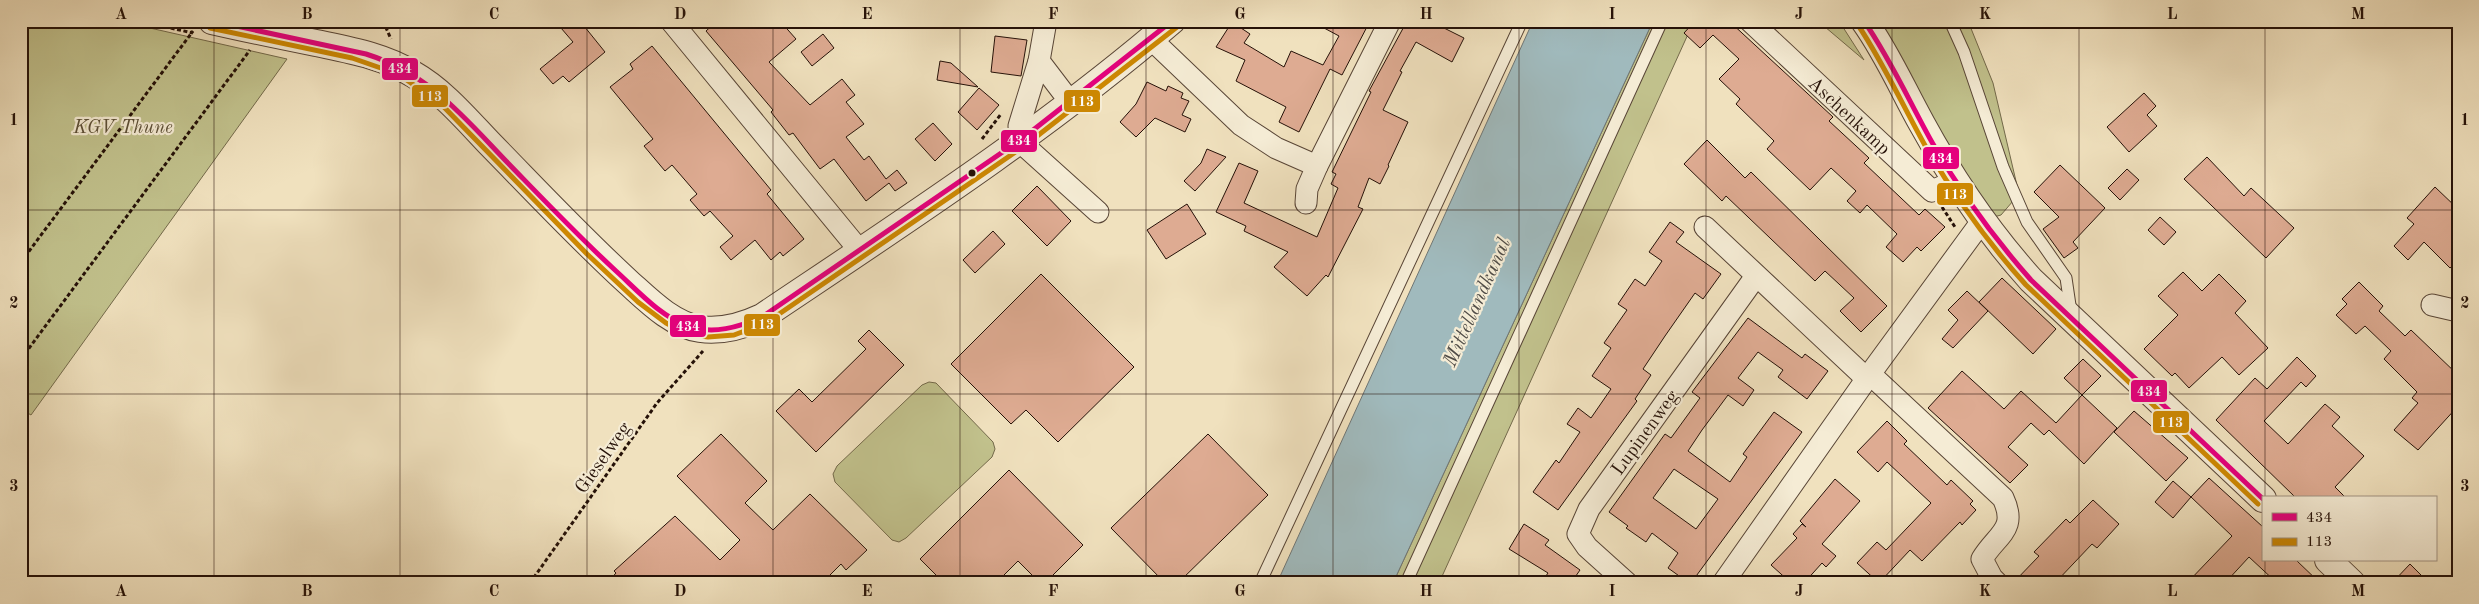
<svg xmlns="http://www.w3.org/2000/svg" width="2479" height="604" viewBox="0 0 2479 604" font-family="'Old Standard TT',serif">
<rect width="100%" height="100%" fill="#f0e1be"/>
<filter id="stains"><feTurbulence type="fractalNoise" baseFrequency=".004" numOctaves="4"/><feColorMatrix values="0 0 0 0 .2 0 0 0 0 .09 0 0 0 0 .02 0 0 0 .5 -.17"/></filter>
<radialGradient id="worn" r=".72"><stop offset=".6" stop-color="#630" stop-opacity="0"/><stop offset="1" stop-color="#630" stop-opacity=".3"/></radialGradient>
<g fill="#c1c18c" stroke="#73694a">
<polygon points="21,21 119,21 287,59 31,415 21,409"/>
<polygon points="1653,21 1694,21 1439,583 1393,583"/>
<polygon points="1818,21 1839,21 1864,60"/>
<polygon points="1872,21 1968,21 1993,83 2019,194 2001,215 1990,218"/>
<polygon points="929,382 936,383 993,442 995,449 992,457 906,538 899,542 892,540 835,482 833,474 837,466 922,385"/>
</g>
<polygon fill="#a0babd" stroke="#6f7675" points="1533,21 1653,21 1393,583 1277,583"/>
<g fill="#deab92" stroke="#251108" fill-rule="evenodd">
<polygon points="555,21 580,21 605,52 569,82 563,76 553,84 540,69 573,42"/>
<polygon points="717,21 780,21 796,39 769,62 810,105 842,79 855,95 846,102 864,124 846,137 864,160 869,156 886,179 897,170 907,183 895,191 889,183 866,201 834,159 820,169 793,133 789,135 771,112 773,110 706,31"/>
<polygon points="1311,21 1370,21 1342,75 1330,69 1299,132 1279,122 1286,107 1236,81 1245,60 1216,47 1232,22 1250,34 1244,43 1284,67 1291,51 1323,65 1339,36"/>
<polygon points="1407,21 1430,21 1464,38 1452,62 1416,42 1400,71 1402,72 1383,110 1408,122 1388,165 1389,166 1380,184 1369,178 1358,207 1363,209 1328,277 1326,275 1307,296 1274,267 1288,252 1244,231 1246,226 1216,212 1239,163 1258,171 1244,203 1317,237 1338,188 1331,184 1336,174 1332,172 1371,92 1369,91"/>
<polygon points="1695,21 1729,21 1833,117 1829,121 1869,158 1864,163 1919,215 1925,209 1945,227 1921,251 1917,247 1903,262 1886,247 1897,234 1867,205 1860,213 1847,201 1856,191 1831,168 1810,190 1767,149 1774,141 1736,104 1740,99 1719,79 1739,59 1713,35 1700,48 1684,33"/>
<polygon points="823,34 834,48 812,66 801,52"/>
<polygon points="995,36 1027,40 1021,76 991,72"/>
<polygon points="652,46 771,190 767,194 804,239 783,256 780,252 771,260 755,240 731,260 720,247 733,236 710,211 704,216 690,200 697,194 672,165 665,171 644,146 653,139 610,87 633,69 630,64"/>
<polygon points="940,61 951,63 978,87 937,80"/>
<polygon points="1147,82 1166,91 1168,86 1183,93 1181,98 1189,101 1182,115 1191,119 1185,132 1155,118 1136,137 1120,122 1136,104"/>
<polygon points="979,88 999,105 977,130 958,112"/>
<polygon points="2144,93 2156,106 2147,115 2157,126 2129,152 2107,127"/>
<polygon points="933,123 952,144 935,161 915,139"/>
<polygon points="1707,140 1745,178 1751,172 1887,306 1861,332 1840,311 1854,298 1825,271 1815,281 1726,196 1722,201 1684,164"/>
<polygon points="1207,149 1226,157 1195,191 1184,181 1201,163"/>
<polygon points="2207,157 2244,196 2251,188 2294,228 2266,258 2184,179"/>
<polygon points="2060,165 2105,208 2073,242 2078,248 2064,258 2043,229 2059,217 2034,192"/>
<polygon points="2127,169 2139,180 2120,200 2108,188"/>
<polygon points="1037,186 1071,221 1047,246 1012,211"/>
<polygon points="2435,187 2458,209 2458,261 2450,268 2424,242 2408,260 2394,246 2414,224 2407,218"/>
<polygon points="1187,204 1206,234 1166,259 1147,230"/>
<polygon points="2160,217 2176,232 2164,245 2148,230"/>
<polygon points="1670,222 1684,232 1676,242 1721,274 1703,299 1695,293 1665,336 1643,369 1651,375 1635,399 1637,401 1558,510 1533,492 1556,460 1559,463 1580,432 1567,424 1578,408 1591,418 1611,389 1592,376 1611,348 1604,343 1627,310 1618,304 1635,279 1645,286 1662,261 1649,252"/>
<polygon points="993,231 1005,244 975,273 963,260"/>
<polygon points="2183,272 2202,291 2219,274 2246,301 2235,313 2268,348 2239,375 2222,357 2189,388 2175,373 2172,376 2144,349 2178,315 2158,296"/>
<polygon points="1041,274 1134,367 1058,442 1026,410 1011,424 951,364"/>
<polygon points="2002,278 2056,329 2033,354 1979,302"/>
<polygon points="2359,282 2383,306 2379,311 2405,336 2411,330 2458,375 2458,406 2418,450 2394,430 2418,403 2412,398 2417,392 2384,359 2391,351 2365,326 2356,334 2336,315 2347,304 2342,299"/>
<polygon points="1967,291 1988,311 1953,348 1942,339 1958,320 1948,310"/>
<path d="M1748,318L1802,358L1805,354L1828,371L1807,399L1778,377L1783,370L1758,352L1738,378L1754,390L1743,406L1728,395L1702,430L1688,451L1730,482L1747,457L1743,454L1774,412L1802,432L1691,583H1689L1668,568L1678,553L1652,533L1646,542L1626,528L1628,526L1609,512L1665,434L1671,438L1700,398L1692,392ZM1674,469L1718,499L1696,529L1653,498Z"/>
<polygon points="869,330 904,365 816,452 776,411 799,389 812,402 866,349 858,341"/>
<polygon points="2297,357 2316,376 2306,387 2301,382 2264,421 2288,444 2325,404 2340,417 2332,426 2364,456 2335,487 2346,498 2296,498 2216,420 2255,378 2267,389"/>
<polygon points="2083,359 2101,376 2082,395 2064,378"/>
<polygon points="1962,371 2004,409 2021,391 2056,423 2082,395 2117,428 2084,464 2049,430 2044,435 2031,423 2008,447 2028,465 2010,483 1928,408"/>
<polygon points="2134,411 2188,458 2166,481 2114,432"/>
<polygon points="1887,421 1907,441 1904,444 1947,485 1951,480 1973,501 1970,504 1976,510 1962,525 1960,522 1922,561 1910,550 1879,583 1857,563 1877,542 1886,550 1931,503 1887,462 1878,472 1857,452"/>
<polygon points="721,434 767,481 745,503 773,530 810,494 867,550 846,570 841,564 822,583 607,583 616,573 614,571 675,516 720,560 740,540 677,476"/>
<polygon points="1208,434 1268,495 1178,583 1165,583 1111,528"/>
<polygon points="1009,470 1083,545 1045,583 1040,583 1018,561 996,583 944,583 920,559"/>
<polygon points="2209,478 2263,527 2263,560 2296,560 2320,583 2277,583 2249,557 2225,583 2187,583 2232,536 2191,497"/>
<polygon points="1835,479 1860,501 1822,544 1836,556 1826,567 1822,563 1804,583 1791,583 1771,565 1797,538 1793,534 1802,524 1806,527 1800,521"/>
<polygon points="2173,481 2191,497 2173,518 2155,502"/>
<polygon points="2093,500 2119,524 2097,548 2092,544 2055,583 2013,583 2039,556 2034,552 2066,519 2070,523"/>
<polygon points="1524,524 1549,540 1545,545 1580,570 1571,583 1541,583 1548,573 1509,549"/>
<polygon points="2410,564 2429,583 2392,583"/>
</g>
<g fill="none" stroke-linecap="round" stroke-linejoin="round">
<g stroke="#584536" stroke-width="13">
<g id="service">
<polyline points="1950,21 1964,52 2003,167 2027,222 2066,278 2071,312"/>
<polyline points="1260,583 1522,21"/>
<polyline points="1406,583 1662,21"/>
</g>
</g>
<g stroke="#584536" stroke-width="23">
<g id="minor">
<polyline points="671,21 860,251"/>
<polyline points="1046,21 1039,61 1019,126 1020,139 1028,149 1098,212"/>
<polyline points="1750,21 1932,191 1955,181"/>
<polyline points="1151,39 1241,125 1276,148 1317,166 1390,21"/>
<polyline points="1039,61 1071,103"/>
<polyline points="1306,203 1307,189 1317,166"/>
<polyline points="1705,227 1867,379"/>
<polyline points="2432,305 2458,311"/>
<path d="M1870,374L2003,498C2018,530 1997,534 1982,559L1992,578L1997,583"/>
<polyline points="1627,583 1587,547 1578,534 1589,509 1756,276"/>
<polyline points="1723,583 1870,374 1982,221"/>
</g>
</g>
<g stroke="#584536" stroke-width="28">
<g id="tertiary">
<path d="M212,21C247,29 281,36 316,43C349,50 384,56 413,74C443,91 467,120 491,145C536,191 580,238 628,282C647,299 672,325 700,329C722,332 743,326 762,317C902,223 1044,131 1172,21"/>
<path d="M1864,21C1887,53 1903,90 1922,124C1953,181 1988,232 2031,280L2263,499"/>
<polyline points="2328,560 2352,583"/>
</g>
</g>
<g stroke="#251108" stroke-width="3" stroke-dasharray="4 2.5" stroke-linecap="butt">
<polyline points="139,21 193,33"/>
<polyline points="383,21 391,39"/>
<polyline points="982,139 1001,114"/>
<polyline points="1942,207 1955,227"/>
<polyline points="21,262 193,31"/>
<polyline points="21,359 250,50"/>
<polyline points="530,583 657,403 703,351"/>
</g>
<use href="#service" stroke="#f5ecd5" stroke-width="11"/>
<use href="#minor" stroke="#f5ecd5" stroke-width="21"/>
<use href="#tertiary" stroke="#f5ecd5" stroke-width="26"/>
<g stroke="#f5ecd5" stroke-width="9">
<g id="bus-1">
<path d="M213,21L366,54C429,74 462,115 506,161C542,198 578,236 616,271C638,291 660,316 688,326C713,335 739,327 762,317L1023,138L1172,21"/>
<path d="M1864,21C1891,60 1910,103 1933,144C1961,193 1994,238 2031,280L2263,499"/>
</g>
</g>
<g stroke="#f5ecd5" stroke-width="9">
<g id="bus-2">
<path d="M1858,25C1884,64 1904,108 1927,149C1956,198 1988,243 2026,285L2258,504"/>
<polyline points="210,28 352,58 398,74 440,103 587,254 638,302 666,323 687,334 708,337 734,335 766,323 1027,144 1177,27"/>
</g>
</g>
<use href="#bus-1" stroke="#e5007d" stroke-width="5"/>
<use href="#bus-2" stroke="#cd8802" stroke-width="5"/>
</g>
<path fill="none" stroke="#251108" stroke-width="1" stroke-opacity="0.55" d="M214,21V583M400,21V583M587,21V583M773,21V583M960,21V583M1146,21V583M1333,21V583M1519,21V583M1706,21V583M1892,21V583M2079,21V583M2265,21V498M21,210H2458M21,394H2458M2265,560V583"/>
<circle fill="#251108" stroke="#f5ecd5" stroke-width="2" cx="972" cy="173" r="4.5"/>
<g text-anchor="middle" stroke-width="4.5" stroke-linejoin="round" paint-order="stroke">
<g font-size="19" fill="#251108" stroke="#f5ecd5">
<text transform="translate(1850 115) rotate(43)" y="7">Aschenkamp</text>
<text transform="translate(1644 432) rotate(-54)" y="7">Lupinenweg</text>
<text transform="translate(602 457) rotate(-55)" y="7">Gieselweg</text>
</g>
<g font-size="19" font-style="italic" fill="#5c4f36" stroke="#f5ecd5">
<text x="123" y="133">KGV Thune</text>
</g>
<g font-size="20" font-style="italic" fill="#504c47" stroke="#f5ecd5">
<text transform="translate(1476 302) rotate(-66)" y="7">Mittellandkanal</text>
</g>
</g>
<g stroke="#f5ecd5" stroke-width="2">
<rect x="381" y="57" width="38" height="24" rx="5" fill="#e5007d"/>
<rect x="411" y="84" width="38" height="24" rx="5" fill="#cd8802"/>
<rect x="1063" y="89" width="38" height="24" rx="5" fill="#cd8802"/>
<rect x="1000" y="129" width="38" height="24" rx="5" fill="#e5007d"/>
<rect x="1922" y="146" width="38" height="24" rx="5" fill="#e5007d"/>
<rect x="1936" y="182" width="38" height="24" rx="5" fill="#cd8802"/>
<rect x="743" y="313" width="38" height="24" rx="5" fill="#cd8802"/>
<rect x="669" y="314" width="38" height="24" rx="5" fill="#e5007d"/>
<rect x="2130" y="379" width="38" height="24" rx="5" fill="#e5007d"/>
<rect x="2152" y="410" width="38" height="24" rx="5" fill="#cd8802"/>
</g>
<g font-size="14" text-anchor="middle" font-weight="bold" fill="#fff">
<text x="400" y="73">434</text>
<text x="430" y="101">113</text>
<text x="1082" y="106">113</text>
<text x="1019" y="145">434</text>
<text x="1941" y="163">434</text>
<text x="1955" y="199">113</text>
<text x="762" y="329">113</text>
<text x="688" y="331">434</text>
<text x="2149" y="396">434</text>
<text x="2171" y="427">113</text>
</g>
<rect width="2479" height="604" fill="none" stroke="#f0e1be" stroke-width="55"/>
<rect x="2262" y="496" width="175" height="65" fill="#f5ecd5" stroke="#a29483"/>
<rect x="2272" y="513" width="25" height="8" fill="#e5007d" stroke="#a29483"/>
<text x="2306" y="522" font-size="15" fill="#251108">434</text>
<rect x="2272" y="538" width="25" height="8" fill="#cd8802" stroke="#a29483"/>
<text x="2306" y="546" font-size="15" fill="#251108">113</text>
<rect x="28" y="28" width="2424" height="548" fill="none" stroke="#251108" stroke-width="2"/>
<g font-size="16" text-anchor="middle" font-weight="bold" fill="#251108">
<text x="121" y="19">A</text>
<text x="307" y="19">B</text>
<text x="494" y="19">C</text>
<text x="680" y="19">D</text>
<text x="867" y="19">E</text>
<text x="1053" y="19">F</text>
<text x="1240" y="19">G</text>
<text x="1426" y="19">H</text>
<text x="1612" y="19">I</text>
<text x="1799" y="19">J</text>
<text x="1985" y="19">K</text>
<text x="2172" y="19">L</text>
<text x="2358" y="19">M</text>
<text x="14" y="125">1</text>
<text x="2465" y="125">1</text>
<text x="14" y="308">2</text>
<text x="2465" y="308">2</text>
<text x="14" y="491">3</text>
<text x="2465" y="491">3</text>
<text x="121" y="596">A</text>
<text x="307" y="596">B</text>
<text x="494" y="596">C</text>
<text x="680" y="596">D</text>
<text x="867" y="596">E</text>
<text x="1053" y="596">F</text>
<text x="1240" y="596">G</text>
<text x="1426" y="596">H</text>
<text x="1612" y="596">I</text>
<text x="1799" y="596">J</text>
<text x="1985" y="596">K</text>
<text x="2172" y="596">L</text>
<text x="2358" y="596">M</text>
</g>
<rect width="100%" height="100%" filter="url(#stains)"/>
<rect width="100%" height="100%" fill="url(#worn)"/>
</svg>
